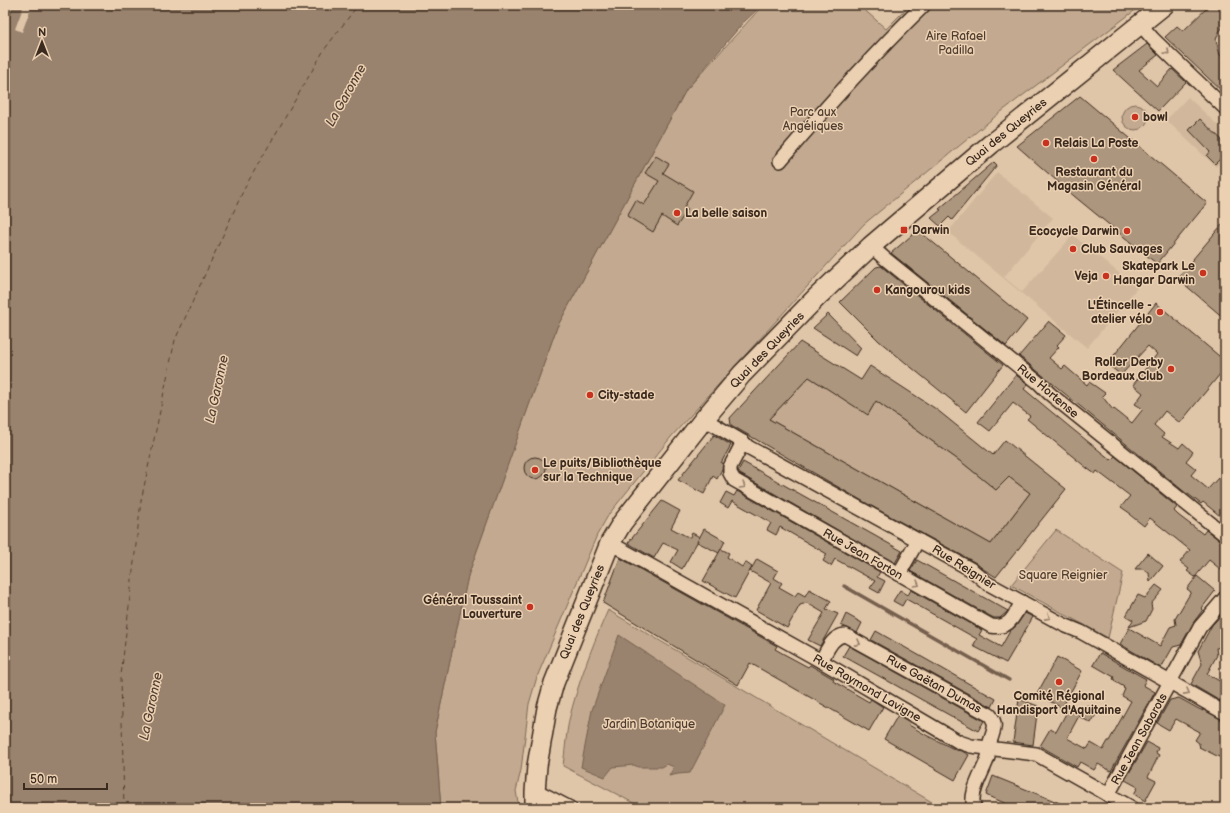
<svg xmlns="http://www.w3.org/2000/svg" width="1230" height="813" viewBox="0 0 1230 813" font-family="'Balsamiq Sans',sans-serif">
<rect width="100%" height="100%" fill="#e0c6a9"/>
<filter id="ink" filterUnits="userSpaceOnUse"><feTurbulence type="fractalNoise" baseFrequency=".025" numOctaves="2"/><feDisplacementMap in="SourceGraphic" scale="8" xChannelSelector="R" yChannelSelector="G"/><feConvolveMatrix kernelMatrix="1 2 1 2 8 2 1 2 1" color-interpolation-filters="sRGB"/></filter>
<g filter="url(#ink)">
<g fill="#d1b89c">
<polygon points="1188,97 1225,132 1225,157 1216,167 1166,120"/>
<polygon points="997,172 1053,218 1004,277 1022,292 1073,235 1137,288 1087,348 948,232"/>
</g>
<g fill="#c2a990" stroke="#7e6a57">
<polygon points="763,5 859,5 886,29 910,5 1142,5 997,115 864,224 671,437 609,514 597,535 537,677 529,704 521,770 516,791 519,808 441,808 435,732 468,575 557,327 686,90"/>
<circle cx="1135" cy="117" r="13"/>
<polygon points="809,377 868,414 876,401 964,464 996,490 1009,477 1030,493 991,544 769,419"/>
<polygon points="1056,530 1123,573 1108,638 1011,585"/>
<path d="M608,610L942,808H643L563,766C565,751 566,735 569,720C578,683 592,646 608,610Z"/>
</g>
<g fill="#9a836e" stroke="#745f4e">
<polygon points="14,5 762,5 743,23 686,90 557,327 468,576 435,732 441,808 5,808 5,29"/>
<polygon points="619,635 725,705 690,773 678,774 669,776 674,767 667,764 662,767 638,767 634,765 613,767 605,777 581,767 592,710"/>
</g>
<polygon fill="#e0c6a9" points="24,5 32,5 22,32 15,29"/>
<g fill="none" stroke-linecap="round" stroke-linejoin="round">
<polyline stroke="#745f4e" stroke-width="3.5" points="844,586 1009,680"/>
<polyline stroke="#534032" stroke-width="1" stroke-dasharray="5 4" stroke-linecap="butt" points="124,808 121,676 141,501 175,340 245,187 324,50 358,5"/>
</g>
<g fill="#ad967e" stroke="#3b2a1e" fill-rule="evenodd">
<polygon points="1210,5 1225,5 1225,24 1219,32 1216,40 1220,55 1225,58 1225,94 1165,37 1177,26 1183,31"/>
<polygon points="1147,44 1158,55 1139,70 1157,86 1172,69 1186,82 1158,111 1113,70"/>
<polygon points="1080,96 1207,203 1157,264 1074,196 1017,146"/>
<polygon points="1200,119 1225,143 1225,154 1215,164 1207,156 1210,152 1189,130"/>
<polygon points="656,156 669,164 663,173 693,191 684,207 688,209 677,226 662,216 653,232 627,216 636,200 644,205 659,181 645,173"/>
<polygon points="994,162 997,165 952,220 949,217 940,226 931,218 941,210 939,209"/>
<polygon points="1225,221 1225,319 1177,278"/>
<polygon points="918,230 1027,320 1006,346 891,253"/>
<polygon points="881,266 1003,365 966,412 879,341 840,302 876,267"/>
<polygon points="1156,303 1225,361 1225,368 1180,423 1165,411 1154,425 1164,434 1162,437 1179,448 1183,443 1193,452 1186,461 1196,469 1191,475 1208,489 1218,478 1225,484 1225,520 1203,502 1201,504 1188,494 1187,494 1019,356 1049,321 1066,335 1057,345 1059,347 1049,358 1062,369 1065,366 1087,385 1089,382 1095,386 1105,393 1102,396 1113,410 1114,409 1132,423 1143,409 1135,404 1143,393 1133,385 1157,354 1148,346 1121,375 1107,364"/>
<polygon points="828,314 861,348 856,356 813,328"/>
<path d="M800,342L861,380L870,366L936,409L993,455L1005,440L1066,489L996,577L983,569L976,563L864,502L731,425L730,418ZM809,377L868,415L876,401L964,464L996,490L1009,477L1030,493L991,544L769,419Z"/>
<polygon points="1016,375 1028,384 1024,389 1071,428 1111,460 1115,456 1177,507 1174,511 1178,515 1203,534 1206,530 1225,544 1225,573 1209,560 1195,577 1187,571 1189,569 1180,562 1190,550 1150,518 1144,526 1130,515 1131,514 1121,507 1130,496 1097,471 1095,474 1088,469 1027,419 1030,416 1013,403 990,431 978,422"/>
<polygon points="714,435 731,445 721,463 723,463 722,469 717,479 713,476 704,494 678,480"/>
<circle cx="535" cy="468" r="11"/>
<polygon points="743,462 902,551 895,563 740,474 738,471"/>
<polygon points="737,491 880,572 877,577 885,581 879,593 870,588 875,581 835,559 831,566 823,561 827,554 780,527 776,535 767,530 771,523 732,501 728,508 720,503 726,492 734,496"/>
<polygon points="662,501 680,511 671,528 686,536 690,537 692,533 700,537 682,569 671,562 678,550 663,543 654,558 628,543"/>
<polygon points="704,529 725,541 719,553 697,542"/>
<polygon points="721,549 729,553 727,557 742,567 745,562 752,567 735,598 703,581"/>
<polygon points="1148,553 1163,566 1150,582 1149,573 1143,569 1135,569"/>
<polygon points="620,558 777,646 775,649 782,653 808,667 810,665 834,679 833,681 869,702 871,699 883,707 869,731 750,663 738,685 603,603"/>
<polygon points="757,559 778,571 774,578 782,583 779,587 795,596 798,592 805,596 809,589 831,601 826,609 838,614 820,646 808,640 824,613 807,603 800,605 787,628 756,610 771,583 750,571"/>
<polygon points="917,560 965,587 1008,611 1000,618 994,618 990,616 910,571"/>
<polygon points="1197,576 1215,591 1202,608 1203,609 1202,611 1193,623 1181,645 1173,647 1161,668 1120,644 1129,628 1160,646 1170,627 1176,625 1175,619 1191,592 1187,589"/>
<polygon points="1156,585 1163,590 1151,604 1152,609 1146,621 1129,627 1133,620 1126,616 1138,595 1145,598"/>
<polygon points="900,590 908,595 911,590 982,630 979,635 1001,647 1010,631 1016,626 1025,613 1033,617 1006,663 973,646 977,639 906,599 902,606 893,601"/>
<polygon points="1225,611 1225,642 1222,647 1216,648 1217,655 1207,674 1225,684 1225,704 1191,684 1202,664 1198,651 1212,625"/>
<polygon points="846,614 862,623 857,633 841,625"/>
<polygon points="876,631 996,699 992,707 871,640"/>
<polygon points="849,646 984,721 978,731 843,656"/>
<polygon points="1100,653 1146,679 1143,685 1155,692 1111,771 1098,764 1094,770 1080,762 1077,767 1040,746 1050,729 1056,732 1069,708 1080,714 1067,738 1087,749 1091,743 1103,750 1108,741 1109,741 1131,701 1122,696 1125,689 1123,688 1124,687 1114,681 1115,680 1113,679 1114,677 1093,665"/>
<polygon points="1057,657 1082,671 1062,708 1037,694"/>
<polygon points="1179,698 1197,708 1203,711 1202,709 1225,721 1225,760 1199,747 1200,746 1199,745 1199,743 1195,740 1200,732 1176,719 1169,730 1157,723 1170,700"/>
<polygon points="1019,699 1038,706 1033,745 1013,742"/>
<polygon points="1087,705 1098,711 1091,723 1080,717"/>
<polygon points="898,715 910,722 909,725 926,735 956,750 962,751 969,755 955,780 884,739"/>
<polygon points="1147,742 1158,748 1156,753 1159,755 1148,777 1156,781 1145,801 1134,794 1138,787 1125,780"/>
<polygon points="993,776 1072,808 1017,808 990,797 986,795"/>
</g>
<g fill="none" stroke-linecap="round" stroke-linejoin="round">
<g stroke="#3b2a1e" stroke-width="16">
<g id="minor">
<polyline points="1140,24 1153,39 1225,108"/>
<path d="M780,161C826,107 873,55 924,5"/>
<polyline points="871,246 883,257 1039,383 1050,394 1225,535"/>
<polyline points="704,419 743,442 748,447 972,570 987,583 1064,625 1081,632 1225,713"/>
<path d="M743,442L730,467V473L734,480L991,626C1010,629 1013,617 1022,602"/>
<polyline points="610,543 821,661 959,742 971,746 1036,754 1132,808"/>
<polyline points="899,574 918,540"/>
<path d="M821,661C827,651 832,636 845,635L990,715C998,725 993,731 990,742C989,747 989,752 988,757C984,771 967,795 975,808"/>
<polyline points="535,792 541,793 570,808"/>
<polyline points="1108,795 1200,627 1225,598"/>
</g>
</g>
<g stroke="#3b2a1e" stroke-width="22">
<polyline id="secondary" points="535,808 535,792 537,766 547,708 554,683 610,543 622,523 704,419 742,374 816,298 871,246 991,144 1164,5"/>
</g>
<use href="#minor" stroke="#ebd0b2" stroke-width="13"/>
<use href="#secondary" stroke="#ebd0b2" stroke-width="19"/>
</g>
<defs><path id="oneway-chevron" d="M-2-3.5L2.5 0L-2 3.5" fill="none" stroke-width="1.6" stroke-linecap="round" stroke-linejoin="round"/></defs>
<g stroke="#937d68">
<use href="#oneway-chevron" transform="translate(1167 52) rotate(44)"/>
<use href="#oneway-chevron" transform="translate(743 486) rotate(30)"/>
<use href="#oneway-chevron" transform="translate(917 584) rotate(30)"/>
<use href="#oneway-chevron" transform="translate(1048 617) rotate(29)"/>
<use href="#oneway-chevron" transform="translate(858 643) rotate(29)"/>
<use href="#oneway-chevron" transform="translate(1187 692) rotate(29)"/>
</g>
</g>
<g fill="#c8321e" stroke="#ebd0b2" stroke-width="1.5">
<circle cx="1135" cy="117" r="4"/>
<circle cx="1046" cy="143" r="4"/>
<circle cx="1094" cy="159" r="4"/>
<circle cx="677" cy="213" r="4"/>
<rect x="900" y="226" width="8" height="8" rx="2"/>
<circle cx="1127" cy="231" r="4"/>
<circle cx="1073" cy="249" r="4"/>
<circle cx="1203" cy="273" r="4"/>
<circle cx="1106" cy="276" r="4"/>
<circle cx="877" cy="290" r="4"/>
<circle cx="1160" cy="312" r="4"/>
<circle cx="1171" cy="369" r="4"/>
<circle cx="590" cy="395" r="4"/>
<circle cx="535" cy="470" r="4"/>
<circle cx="530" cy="607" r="4"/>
<circle cx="1059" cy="682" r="4"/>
</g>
<g text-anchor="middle" stroke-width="3" stroke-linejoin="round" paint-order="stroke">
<g font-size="12" fill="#4f3d2f" stroke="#ebd0b2">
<text x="956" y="40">Aire Rafael<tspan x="956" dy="14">Padilla</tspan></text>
<text x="813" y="116">Parc aux<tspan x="813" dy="14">Angéliques</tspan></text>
<text x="1063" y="579">Square Reignier</text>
<text x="649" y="728">Jardin Botanique</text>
</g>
<g font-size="12" font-weight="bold" fill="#3b2a1e" stroke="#ebd0b2" text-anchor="start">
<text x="1143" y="121">bowl</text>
<text x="1054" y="147">Relais La Poste</text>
<text x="1094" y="176" text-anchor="middle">Restaurant du<tspan x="1094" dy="14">Magasin Général</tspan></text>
<text x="685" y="217">La belle saison</text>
<text x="912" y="234">Darwin</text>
<text x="1119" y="235" text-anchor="end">Ecocycle Darwin</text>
<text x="1081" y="253">Club Sauvages</text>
<text x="1195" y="270" text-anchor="end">Skatepark Le<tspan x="1195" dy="14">Hangar Darwin</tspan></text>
<text x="1098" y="280" text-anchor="end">Veja</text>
<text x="885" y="294">Kangourou kids</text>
<text x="1152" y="309" text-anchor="end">L'Étincelle -<tspan x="1152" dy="14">atelier vélo</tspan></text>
<text x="1163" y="366" text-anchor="end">Roller Derby<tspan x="1163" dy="14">Bordeaux Club</tspan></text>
<text x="598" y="399">City-stade</text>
<text x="543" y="467">Le puits/Bibliothèque<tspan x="543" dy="14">sur la Technique</tspan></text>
<text x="522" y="604" text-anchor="end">Général Toussaint<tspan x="522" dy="14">Louverture</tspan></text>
<text x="1059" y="700" text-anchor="middle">Comité Régional<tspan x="1059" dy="14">Handisport d'Aquitaine</tspan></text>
</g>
<g font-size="12" fill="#3b2a1e" stroke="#ebd0b2">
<text transform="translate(1006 132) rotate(-39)" y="4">Quai des Queyries</text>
<text transform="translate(767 350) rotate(-46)" y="4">Quai des Queyries</text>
<text transform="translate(1048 391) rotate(40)" y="4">Rue Hortense</text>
<text transform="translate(863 554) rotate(30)" y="4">Rue Jean Forton</text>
<text transform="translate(964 567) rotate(32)" y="4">Rue Reignier</text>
<text transform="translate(582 612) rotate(-68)" y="4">Quai des Queyries</text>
<text transform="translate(934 684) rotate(29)" y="4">Rue Gaëtan Dumas</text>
<text transform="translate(867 688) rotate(30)" y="4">Rue Raymond Lavigne</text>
<text transform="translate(1139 739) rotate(-61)" y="4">Rue Jean Sabarots</text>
</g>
<g font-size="13" font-style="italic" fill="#534032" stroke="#ebd0b2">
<text transform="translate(345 95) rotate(-61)" y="5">La Garonne</text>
<text transform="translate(216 389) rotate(-78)" y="5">La Garonne</text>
<text transform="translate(150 706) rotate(-78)" y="5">La Garonne</text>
</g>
</g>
<rect width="1230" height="813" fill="none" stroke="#ebd0b2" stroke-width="20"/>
<rect x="10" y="10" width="1210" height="793" fill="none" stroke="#3b2a1e" stroke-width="1.5" filter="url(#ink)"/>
<g transform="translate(42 42)" stroke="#ebd0b2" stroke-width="3" paint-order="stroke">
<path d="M0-3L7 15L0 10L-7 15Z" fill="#3b2a1e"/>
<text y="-6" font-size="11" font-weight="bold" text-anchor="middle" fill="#3b2a1e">N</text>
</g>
<path d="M24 783v6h83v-6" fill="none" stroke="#3b2a1e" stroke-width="2"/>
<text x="30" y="783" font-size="12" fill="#3b2a1e" stroke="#ebd0b2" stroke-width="3" paint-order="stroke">50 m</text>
</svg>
